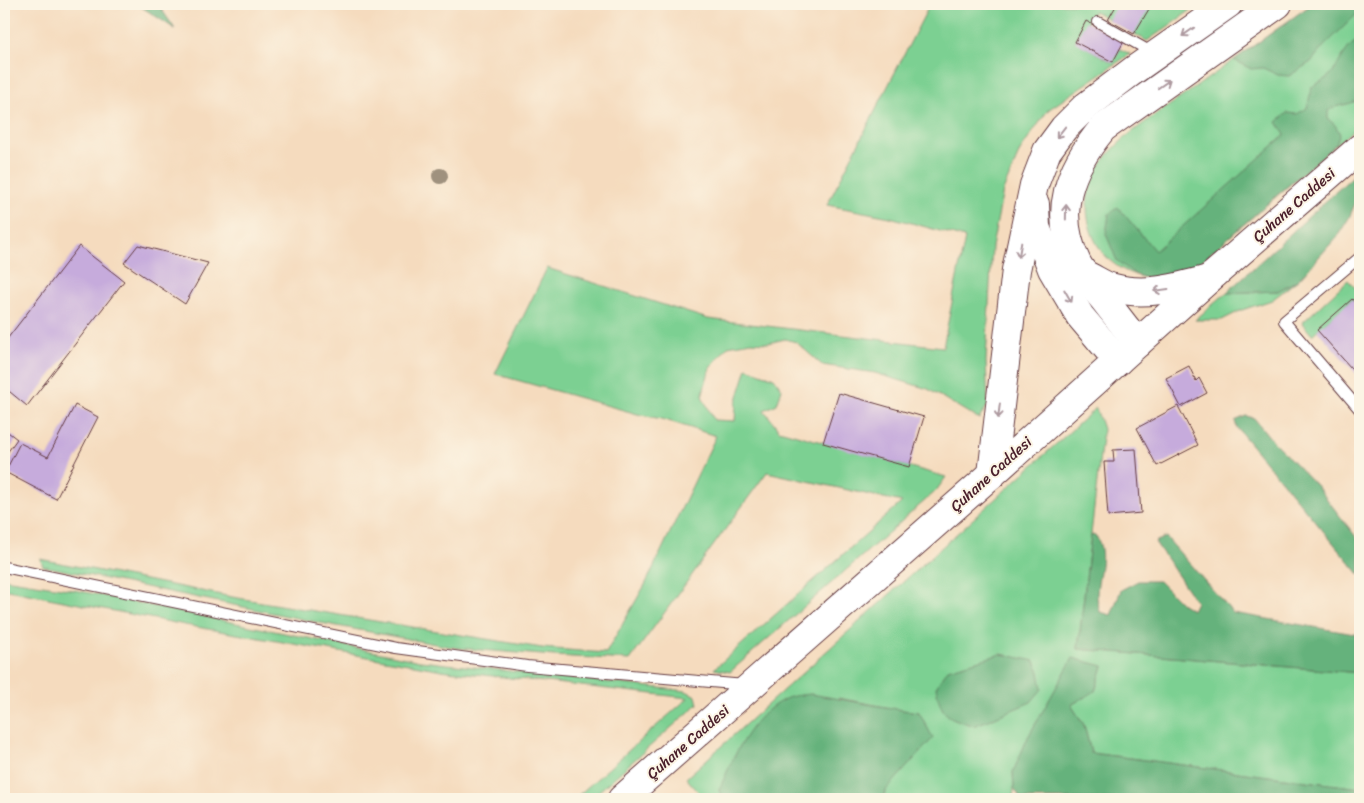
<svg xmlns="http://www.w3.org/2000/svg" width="1364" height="803" viewBox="0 0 1364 803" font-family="Sriracha,sans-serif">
<rect width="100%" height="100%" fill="#fcf5e5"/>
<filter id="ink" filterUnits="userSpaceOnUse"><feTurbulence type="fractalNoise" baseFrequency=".02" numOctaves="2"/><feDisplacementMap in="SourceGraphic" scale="10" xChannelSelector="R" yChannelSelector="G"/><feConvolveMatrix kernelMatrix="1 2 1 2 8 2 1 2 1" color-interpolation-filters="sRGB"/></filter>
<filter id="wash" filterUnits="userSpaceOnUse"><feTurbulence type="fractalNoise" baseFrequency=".0096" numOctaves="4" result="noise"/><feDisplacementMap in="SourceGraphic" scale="20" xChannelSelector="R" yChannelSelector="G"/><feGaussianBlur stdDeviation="1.12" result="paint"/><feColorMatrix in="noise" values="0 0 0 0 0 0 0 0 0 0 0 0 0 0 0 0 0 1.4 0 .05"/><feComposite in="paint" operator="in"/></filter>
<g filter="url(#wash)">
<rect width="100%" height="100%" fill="#f5dbbe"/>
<g fill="#7cd092" stroke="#63785e">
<polygon points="930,4 1200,4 1147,41 1094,11 1075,41 1112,62 1120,49 1130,54 1048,110 1020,151 1003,191 992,247 986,361 988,405 979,419 928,389 875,373 822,365 796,342 785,339 768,343 751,342 728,346 710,368 702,396 714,420 735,421 736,403 747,368 774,378 782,389 777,404 764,410 779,430 946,477 936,491 730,672 714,669 902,502 767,472 630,660 554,656 457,648 321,623 43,566 40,559 232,597 375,621 542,648 606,653 646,583 716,436 662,419 641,415 495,374 547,268 708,319 943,347 965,238 890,217 827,205"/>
<path d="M1312,4H1360V124L1197,265L1162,283C1146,278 1126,274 1113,263C1086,241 1079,200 1097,170C1117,137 1155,116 1186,94C1228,64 1270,34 1312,4Z"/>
<polygon points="1299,279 1272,300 1242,310 1222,320 1195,320 1226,293 1278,291"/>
<polygon points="1348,280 1358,291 1360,289 1360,308 1352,299 1312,335 1302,323"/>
<polygon points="1096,408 1103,429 1078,649 1360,673 1360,788 1091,753 1084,725 1071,705 1095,691 1103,666 1013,772 1014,788 1013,799 882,799 919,712 902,710 838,698 719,790 723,799 705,799 686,778"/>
<polygon points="4,579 80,591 420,661 686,691 696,696 698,704 590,799 574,799 688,698 448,671 185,625 8,590 4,589"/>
</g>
<g fill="#65b27c" stroke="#586854">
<polygon points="137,4 158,4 175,29"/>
<polygon points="1312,4 1360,4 1360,11 1324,46 1311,62 1289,76 1278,75 1263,68 1251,69 1234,60"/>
<path d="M1360,40V98C1352,106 1339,103 1328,111V119L1335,125L1340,134L1336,144L1197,265L1182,275L1162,283L1136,275L1117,261L1106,234L1109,214L1118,207L1155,251L1285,135L1277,122L1287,113L1297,114L1307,108L1312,87C1318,83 1324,80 1329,76C1340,66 1345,44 1360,40Z"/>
<polygon points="1354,175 1360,179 1360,192 1349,218 1337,237 1299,279 1278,291 1226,293"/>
<polygon points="1246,416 1254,418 1271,439 1316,485 1360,542 1360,575 1237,428 1235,421"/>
<path d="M1091,535L1096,536C1108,555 1097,575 1097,596C1097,601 1099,607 1100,612L1111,615L1121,590L1138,581H1159L1182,604L1192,610L1196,602L1155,542L1166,537L1233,613L1360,635V673L1078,649Z"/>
<path d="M1001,654L1035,661L1039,672L1042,689L1031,702L974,726C946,716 942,718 936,687L948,669Z"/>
<polygon points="1073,658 1103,666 1095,691 1071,705 1084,725 1091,753 1360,788 1360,799 1021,799 1014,788 1013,772 1028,737"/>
<path d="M811,694L902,710L919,712L933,738L887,789L882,799H723L719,790C734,756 750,716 785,699C793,695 803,695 811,694Z"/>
</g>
<g id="blocks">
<g fill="#c6abdc">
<polygon points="1117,4 1152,4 1134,34 1108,20"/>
<polygon points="1086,21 1124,41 1113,62 1075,42"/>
<polygon points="138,245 208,263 185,304 124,263"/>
<polygon points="79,246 124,281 27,406 4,387 4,343"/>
<polygon points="1352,299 1360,308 1360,378 1317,330"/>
<polygon points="1189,366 1196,381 1199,378 1207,393 1181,407 1166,378"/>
<polygon points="839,393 924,417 909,467 823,443"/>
<polygon points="75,405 98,417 56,499 5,472 20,443 48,457"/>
<polygon points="1178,406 1198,445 1157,466 1137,428"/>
<polygon points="4,429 17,439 4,457"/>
<polygon points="1136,449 1141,513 1108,516 1104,462 1114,462 1113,450"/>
</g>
</g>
</g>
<g filter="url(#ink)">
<use href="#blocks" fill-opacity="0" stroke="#643b41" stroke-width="1"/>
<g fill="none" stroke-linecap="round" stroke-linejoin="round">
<g stroke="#643b41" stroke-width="12">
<g id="lane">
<polyline points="1098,22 1153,53"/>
<polyline points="1360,257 1284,321 1360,410"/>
<polyline points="4,567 396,648 527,666 745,685"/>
</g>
</g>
<g stroke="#643b41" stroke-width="30">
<g id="secondary">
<polyline points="1035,204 1036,227 1052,269 1080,316 1118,361"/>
<path d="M1086,275C1095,279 1104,286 1114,288C1146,297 1178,287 1209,279"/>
<path d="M1138,343C1124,326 1111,308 1097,291C1091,282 1082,273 1077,263C1052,212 1069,169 1103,128L1278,4"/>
<polyline points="992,474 1016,270 1034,185 1047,151 1064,128 1085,107 1134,70 1228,4"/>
</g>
</g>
<g stroke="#643b41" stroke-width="30">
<polyline id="primary" points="622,799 992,474 1209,279 1360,148"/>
</g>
<use href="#lane" stroke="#fff" stroke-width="10"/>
<use href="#secondary" stroke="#fff" stroke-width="28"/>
<use href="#primary" stroke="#fff" stroke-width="28"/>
</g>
<circle fill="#9f917e" cx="440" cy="176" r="8"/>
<defs><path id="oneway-shaft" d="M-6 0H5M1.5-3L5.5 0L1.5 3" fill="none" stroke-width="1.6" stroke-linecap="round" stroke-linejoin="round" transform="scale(1.25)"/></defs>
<g stroke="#ae9aa0">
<use href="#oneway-shaft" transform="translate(1188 32) rotate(145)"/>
<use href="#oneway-shaft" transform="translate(1164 84) rotate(-35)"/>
<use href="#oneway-shaft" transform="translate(1061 132) rotate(128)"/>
<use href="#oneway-shaft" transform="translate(1066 212) rotate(-89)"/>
<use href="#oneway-shaft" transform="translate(1020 250) rotate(100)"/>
<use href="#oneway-shaft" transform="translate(1161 290) rotate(172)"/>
<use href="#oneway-shaft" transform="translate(1068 296) rotate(60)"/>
<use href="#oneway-shaft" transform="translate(999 411) rotate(97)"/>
</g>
</g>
<g text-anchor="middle" stroke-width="4" stroke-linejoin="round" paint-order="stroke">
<g font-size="15" fill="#4a1f2b" stroke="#fcf5e5">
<text transform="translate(1294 205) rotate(-41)" y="5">Çuhane Caddesi</text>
<text transform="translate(991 474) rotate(-42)" y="5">Çuhane Caddesi</text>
<text transform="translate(688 742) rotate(-41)" y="5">Çuhane Caddesi</text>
</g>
</g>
<rect width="1364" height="803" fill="none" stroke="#fcf5e5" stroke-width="20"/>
</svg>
